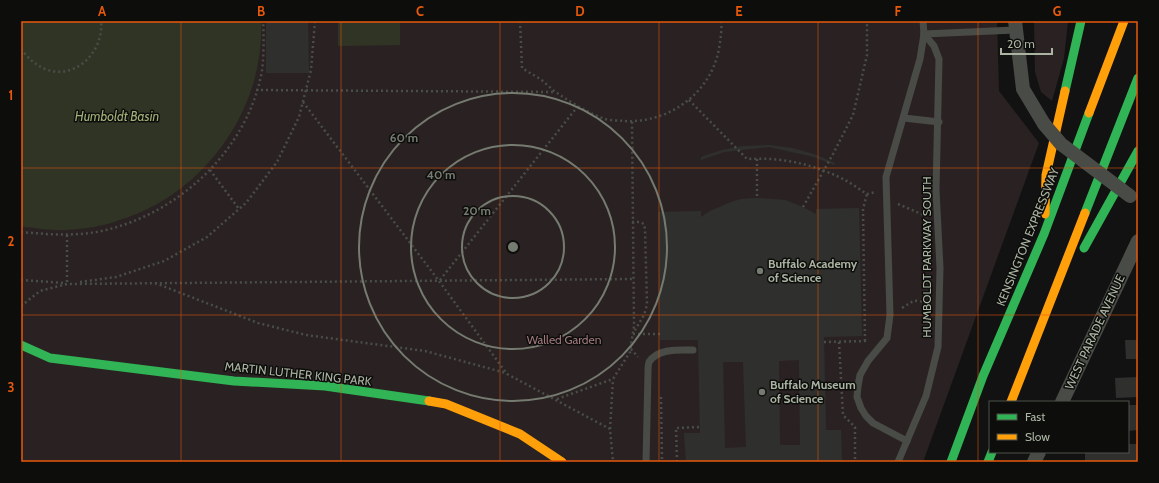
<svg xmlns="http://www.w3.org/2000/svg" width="1159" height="483" viewBox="0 0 1159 483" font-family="Cabin,sans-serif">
<rect width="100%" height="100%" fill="#121212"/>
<g fill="#2a2222">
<polygon points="21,21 997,21 999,91 1039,143 923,462 21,462"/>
<polygon points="1034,21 1068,21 1064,58 1052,101 1041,92 1035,72"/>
</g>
<g fill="#303425">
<path d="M21,21H261C265,107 207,190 126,218C118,220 110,224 103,225C91,228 78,229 66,230C53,231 38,228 24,227L21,226Z"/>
<polygon points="338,21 400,21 400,45 338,46"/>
</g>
<g fill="#2f302e" fill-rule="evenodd">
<polygon points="266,21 308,21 309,73 266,73"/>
<polygon points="769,145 792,148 814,154 835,163 834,165 814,157 769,147 724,152 701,160 701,157 722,150 743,146"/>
<path d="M757,198L785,200L803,207L816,214V209L859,208L862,336L824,337L826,430H841L842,462H686L684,433H700L698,340H660L658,212L701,211V217L710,211L731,202L741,199ZM799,360L800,445H780L779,361ZM723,362H743L746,447L725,448Z"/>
<polygon points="1125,340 1138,340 1138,359 1126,359"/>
<polygon points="1138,377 1138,397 1116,398 1115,378"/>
<polygon points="1128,405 1138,405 1138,430 1128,431"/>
<polygon points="1128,444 1138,444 1138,462 1085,462 1085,452 1128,452"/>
</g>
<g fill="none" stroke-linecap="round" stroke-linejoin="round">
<g stroke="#494d48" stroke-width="2.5" stroke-dasharray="2 3" stroke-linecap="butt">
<path d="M520,21L522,68C528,72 534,75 540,79C546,83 551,89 557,93C572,103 588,113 605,119C611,121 618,120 623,121C671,124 715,90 720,42C721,35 722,28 721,21"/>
<path d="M21,49C28,58 36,66 48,70C78,79 104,50 101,21"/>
<polyline points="256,90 556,92"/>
<path d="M689,100L747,159C781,157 813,164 843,179C851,183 859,189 867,194L876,192"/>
<polyline points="303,102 439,281 507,374 610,429 613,462"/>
<polyline points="757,159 757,198"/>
<polyline points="210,170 239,209"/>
<polyline points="898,204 926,216"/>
<polyline points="803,207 833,154 853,115 867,55 867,21"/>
<polyline points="632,222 640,222 644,224 645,229 647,305 644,315 634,332"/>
<path d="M21,232C29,233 37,233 45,234C65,235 86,235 106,230C180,212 245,151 261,76C264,63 264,35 263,21"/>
<polyline points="67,235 67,284"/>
<polyline points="21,280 65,283"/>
<polyline points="440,280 578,106"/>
<polyline points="80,282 116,277 164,261 207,237 246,203 277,162 299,117 311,70 315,21"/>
<polyline points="155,283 258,323 306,335 425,351 506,373"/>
<polyline points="21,306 40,291 67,284 633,279"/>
<path d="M902,308C913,301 915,298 928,304"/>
<polyline points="633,334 660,334"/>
<polyline points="865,341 863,209 867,194"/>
<polyline points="824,342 867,341"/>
<polyline points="839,342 843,415 855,427 855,462"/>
<polyline points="631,349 638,357"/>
<polyline points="661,397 662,462"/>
<polyline points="557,399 613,379 630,352 634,326 632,121"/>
<polyline points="610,429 613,379"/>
<polyline points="677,462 676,428 700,427"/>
</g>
<g stroke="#494b46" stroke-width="7">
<polyline points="924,34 1015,30"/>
<polyline points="904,118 939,122"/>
<polyline points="907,441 873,423 866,416 861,408 857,397 858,386 860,375 868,361 887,338 890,315 886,177 920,59 924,34 923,21"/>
<path d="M646,462L648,372C648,369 648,365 649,362C658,348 679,350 693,350"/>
<polyline points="898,462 926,396 938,347 940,268 936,190 939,59 934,46 924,34"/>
</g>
<g stroke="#494b46" stroke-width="14">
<polyline points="1015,21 1023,89 1044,124"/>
<polyline points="1062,402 1138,241"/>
<polyline points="1034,462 1039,452"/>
</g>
<g stroke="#30b455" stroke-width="9">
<polyline points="1065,91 1081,21"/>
<polyline points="1085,213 1138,78"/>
<polyline points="1084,248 1138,151"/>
<polyline points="21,345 50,358 234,381 325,386 429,401"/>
<polyline points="951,462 983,376 1044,234 1089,113"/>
<polyline points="988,462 992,452"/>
</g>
<g stroke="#ff9f0a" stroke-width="9">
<polyline points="1089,113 1124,21"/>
<polyline points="1045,214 1046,175 1065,91"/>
<polyline points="429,401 446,404 520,434 562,462"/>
<polyline points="1011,402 1085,213"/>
</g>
<polyline stroke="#494b46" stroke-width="14" points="1044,124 1061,144 1130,196"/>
</g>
<path fill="none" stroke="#e8590c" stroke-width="1" stroke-opacity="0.55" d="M181,21V462M341,21V462M500,21V462M659,21V462M818,21V462M978,21V462M21,168H1138M21,315H1138"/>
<g fill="none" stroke="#757b70" stroke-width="2">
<circle cx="513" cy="247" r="51"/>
<circle cx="513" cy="247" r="102"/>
<circle cx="513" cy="247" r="154"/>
</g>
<g fill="#757b70" stroke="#0d0e0c" stroke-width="1.5">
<circle cx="760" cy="271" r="4"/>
<circle cx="762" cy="392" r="4"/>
</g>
<g text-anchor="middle" stroke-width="3" stroke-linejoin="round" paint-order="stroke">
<g font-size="12" fill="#abb4a2" stroke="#0d0e0c">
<text transform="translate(1028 237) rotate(-68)" y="4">KENSINGTON EXPRESSWAY</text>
<text transform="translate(927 257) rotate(-90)" y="4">HUMBOLDT PARKWAY SOUTH</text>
<text transform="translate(1095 332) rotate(-65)" y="4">WEST PARADE AVENUE</text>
<text transform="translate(298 374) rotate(6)" y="4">MARTIN LUTHER KING PARK</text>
</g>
<g font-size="12" font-weight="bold" fill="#abb4a2" stroke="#0d0e0c" text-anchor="start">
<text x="768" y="268">Buffalo Academy<tspan x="768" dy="14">of Science</tspan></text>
<text x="770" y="389">Buffalo Museum<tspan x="770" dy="14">of Science</tspan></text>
</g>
<g font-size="12" fill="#a0787d" stroke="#0d0e0c">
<text x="564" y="344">Walled Garden</text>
</g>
<g font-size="13" font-style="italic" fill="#a1b177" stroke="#0d0e0c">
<text x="117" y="121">Humboldt Basin</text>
</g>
</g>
<circle cx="513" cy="247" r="6" fill="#757b70" stroke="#0d0e0c" stroke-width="2"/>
<g font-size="12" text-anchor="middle" font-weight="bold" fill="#757b70" stroke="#0d0e0c" stroke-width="3" stroke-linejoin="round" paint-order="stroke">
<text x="404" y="142">60 m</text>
<text x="441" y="179">40 m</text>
<text x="477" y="215">20 m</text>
</g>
<rect width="1159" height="483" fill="none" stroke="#0d0e0c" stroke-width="44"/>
<rect x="989" y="401" width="140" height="52" fill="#0d0e0c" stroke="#4c5048"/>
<rect x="997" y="414" width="20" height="6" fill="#30b455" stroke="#4c5048"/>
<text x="1025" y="421" font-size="12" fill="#abb4a2">Fast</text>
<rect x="997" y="434" width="20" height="6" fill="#ff9f0a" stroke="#4c5048"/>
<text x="1025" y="441" font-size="12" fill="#abb4a2">Slow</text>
<path d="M1001 48v6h51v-6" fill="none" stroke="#abb4a2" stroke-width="2"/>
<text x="1007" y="48" font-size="12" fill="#abb4a2" stroke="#0d0e0c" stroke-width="3" paint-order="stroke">20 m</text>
<rect x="22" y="22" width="1115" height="439" fill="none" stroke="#e8590c" stroke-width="1.5"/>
<g font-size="13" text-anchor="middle" font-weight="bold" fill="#e8590c">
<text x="102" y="16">A</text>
<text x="261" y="16">B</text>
<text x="420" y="16">C</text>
<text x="580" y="16">D</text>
<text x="739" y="16">E</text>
<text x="898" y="16">F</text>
<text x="1057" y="16">G</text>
<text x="11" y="100">1</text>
<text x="11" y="246">2</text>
<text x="11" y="392">3</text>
</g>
</svg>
